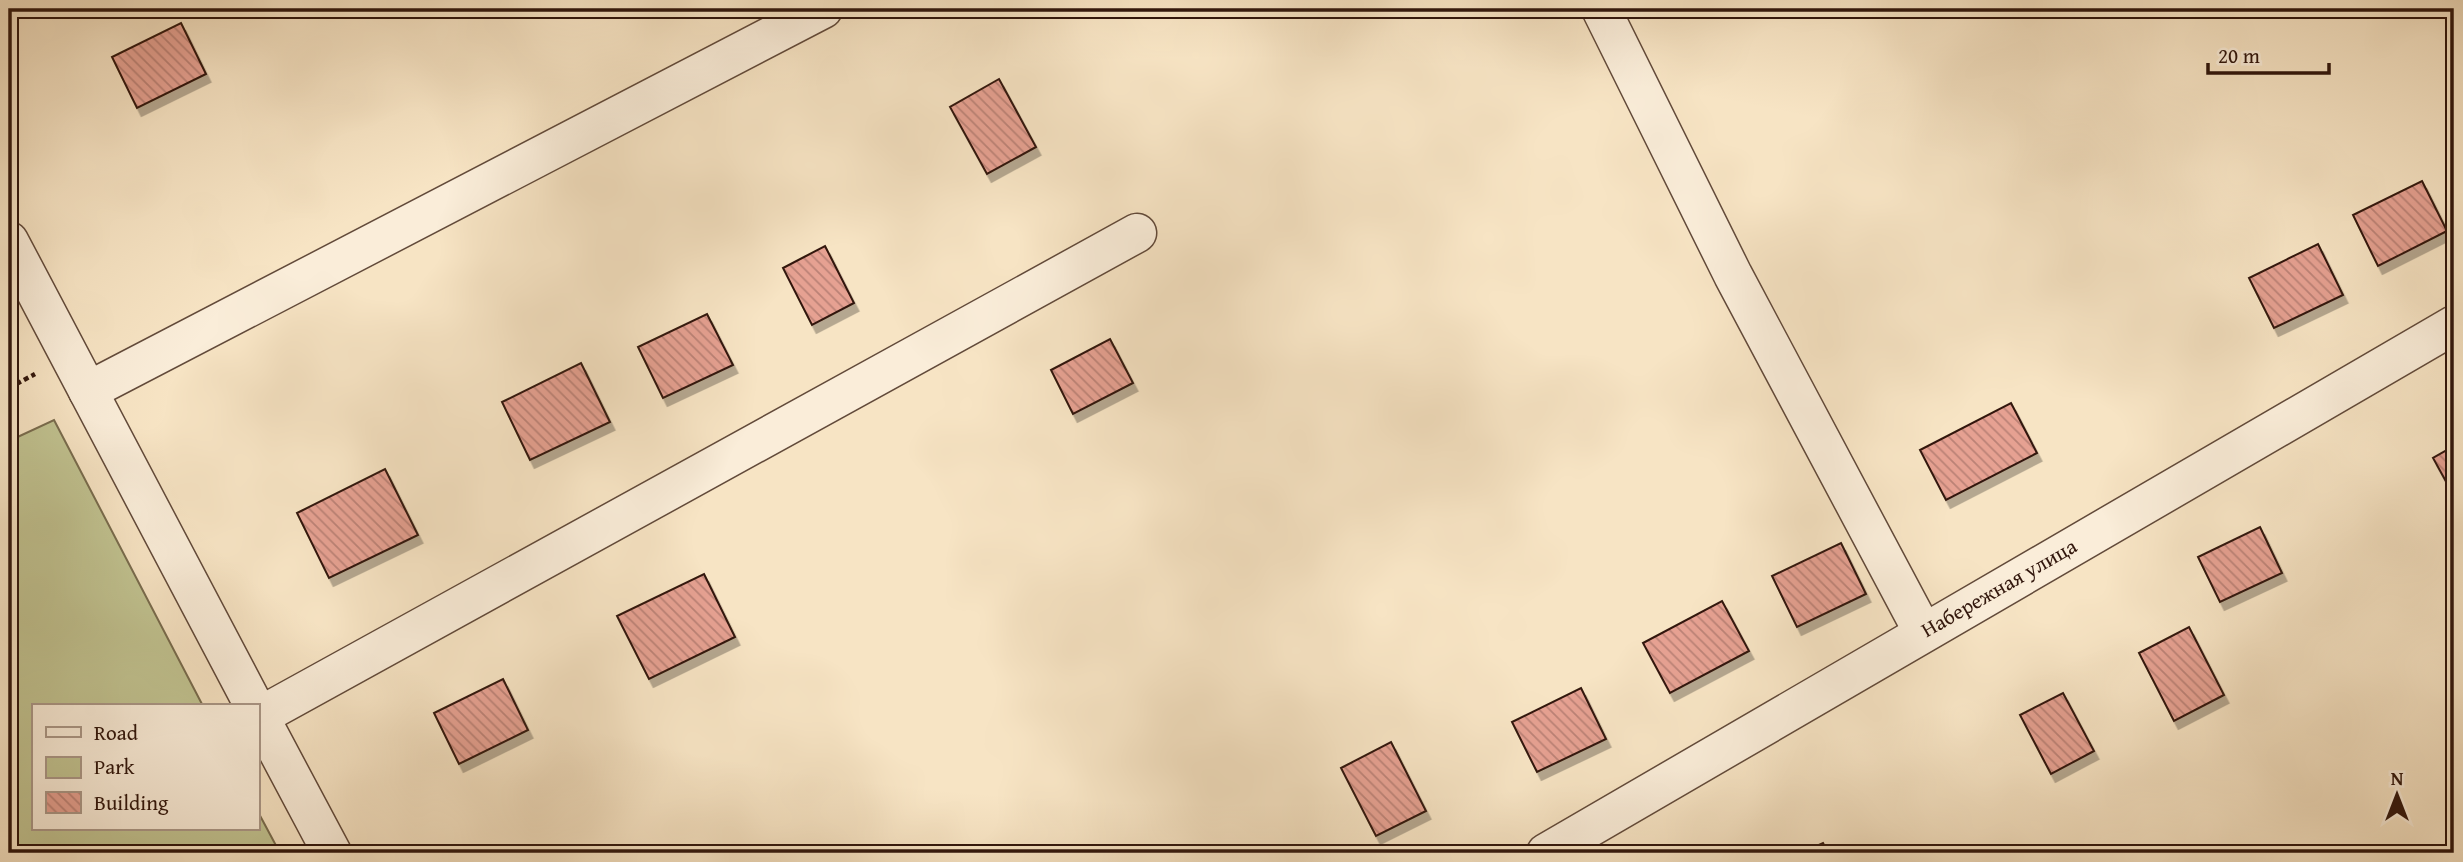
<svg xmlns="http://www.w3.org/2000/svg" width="2463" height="862" viewBox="0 0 2463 862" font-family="'Gentium Book Plus',serif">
<defs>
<pattern id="building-back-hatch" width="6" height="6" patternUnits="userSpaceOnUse" patternTransform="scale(1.75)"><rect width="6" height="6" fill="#e6a192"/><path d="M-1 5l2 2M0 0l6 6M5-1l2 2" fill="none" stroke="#bb8276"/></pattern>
<filter id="shadow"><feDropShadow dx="4.5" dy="8" stdDeviation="0" flood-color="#0004"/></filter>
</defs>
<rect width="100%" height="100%" fill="#f7e4c4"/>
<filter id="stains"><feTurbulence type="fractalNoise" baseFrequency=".00286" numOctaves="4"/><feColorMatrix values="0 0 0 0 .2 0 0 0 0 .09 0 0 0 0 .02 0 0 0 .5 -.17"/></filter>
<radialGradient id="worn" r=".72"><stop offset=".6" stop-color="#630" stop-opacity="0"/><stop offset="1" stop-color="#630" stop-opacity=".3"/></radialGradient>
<polygon fill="#c1c391" stroke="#796c4e" stroke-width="2" points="54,420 203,706 33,706 33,829 257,829 257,810 280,853 9,853 9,441"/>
<g fill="url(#building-back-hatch)" stroke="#31160c" stroke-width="2" filter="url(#shadow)">
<polygon points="181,23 206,74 137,108 112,57"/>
<polygon points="999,79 1036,147 987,174 950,107"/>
<polygon points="2422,181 2447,231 2378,266 2353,215"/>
<polygon points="2318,244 2343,295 2274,328 2249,278"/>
<polygon points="825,246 854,303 812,325 783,268"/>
<polygon points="707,314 733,365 663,398 638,347"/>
<polygon points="1110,339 1133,383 1073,414 1051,370"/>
<polygon points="581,363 610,422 530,460 502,402"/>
<polygon points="2011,403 2037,453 1946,500 1920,450"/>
<polygon points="2454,446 2454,496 2433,458"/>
<polygon points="385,469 418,535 329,578 297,513"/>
<polygon points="2260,527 2282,573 2220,602 2198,557"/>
<polygon points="1841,543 1866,594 1797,627 1772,576"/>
<polygon points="704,574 735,637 649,679 617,616"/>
<polygon points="1722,601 1749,651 1670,693 1643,643"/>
<polygon points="2189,627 2224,695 2174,721 2139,653"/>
<polygon points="503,679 528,730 459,764 434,713"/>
<polygon points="1581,688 1606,739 1537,772 1512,722"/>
<polygon points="2063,693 2094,751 2051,774 2020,715"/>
<polygon points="1391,742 1426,811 1376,836 1341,768"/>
<polygon points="1823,843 1828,853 1801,853"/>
</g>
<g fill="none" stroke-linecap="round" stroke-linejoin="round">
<g stroke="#624a3a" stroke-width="41">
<g id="minor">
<polyline points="1601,9 1733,275 1923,632"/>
<polyline points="9,241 254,706"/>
<polyline points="88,391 823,9"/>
<polyline points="257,712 332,853"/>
<polyline points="260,716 1137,233"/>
<polyline points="1546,853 2454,325"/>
</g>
</g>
<polyline stroke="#31160c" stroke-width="4.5" stroke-dasharray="5 3.5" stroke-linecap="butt" points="9,388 35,374"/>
<use href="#minor" stroke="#faedd9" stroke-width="38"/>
</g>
<g text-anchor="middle" stroke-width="6" stroke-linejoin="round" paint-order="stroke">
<g font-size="21" fill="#31160c" stroke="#faedd9">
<text transform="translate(1999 588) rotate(-30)" y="7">Набережная улица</text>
</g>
</g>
<rect width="2463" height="862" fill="none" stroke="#f7e4c4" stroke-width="35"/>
<rect x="10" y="10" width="2442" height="841" fill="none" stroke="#31160c" stroke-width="3.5"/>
<rect x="18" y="18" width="2428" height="827" fill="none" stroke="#31160c" stroke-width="2"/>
<rect x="32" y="704" width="228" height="126" fill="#faedd9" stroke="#aa9787" stroke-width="2"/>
<rect x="46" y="727" width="35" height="10" fill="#faedd9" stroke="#aa9787" stroke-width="2"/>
<text x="94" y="740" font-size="21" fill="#31160c">Road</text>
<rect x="46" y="757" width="35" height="21" fill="#c1c391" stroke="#aa9787" stroke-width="2"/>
<text x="94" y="774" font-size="21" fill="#31160c">Park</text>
<rect x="46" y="792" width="35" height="21" fill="url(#building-back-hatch)" stroke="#aa9787" stroke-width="2"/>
<text x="94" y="810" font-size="21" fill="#31160c">Building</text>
<g transform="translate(2397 795)" stroke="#faedd9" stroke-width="5" paint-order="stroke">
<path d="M0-5L12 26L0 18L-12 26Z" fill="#31160c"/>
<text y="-10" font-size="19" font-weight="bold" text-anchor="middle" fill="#31160c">N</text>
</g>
<path d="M2208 63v10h121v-10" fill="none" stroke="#31160c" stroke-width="3.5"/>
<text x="2218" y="63" font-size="21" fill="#31160c" stroke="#faedd9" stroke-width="5" paint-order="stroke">20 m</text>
<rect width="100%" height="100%" filter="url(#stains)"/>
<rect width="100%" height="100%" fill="url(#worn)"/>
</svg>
